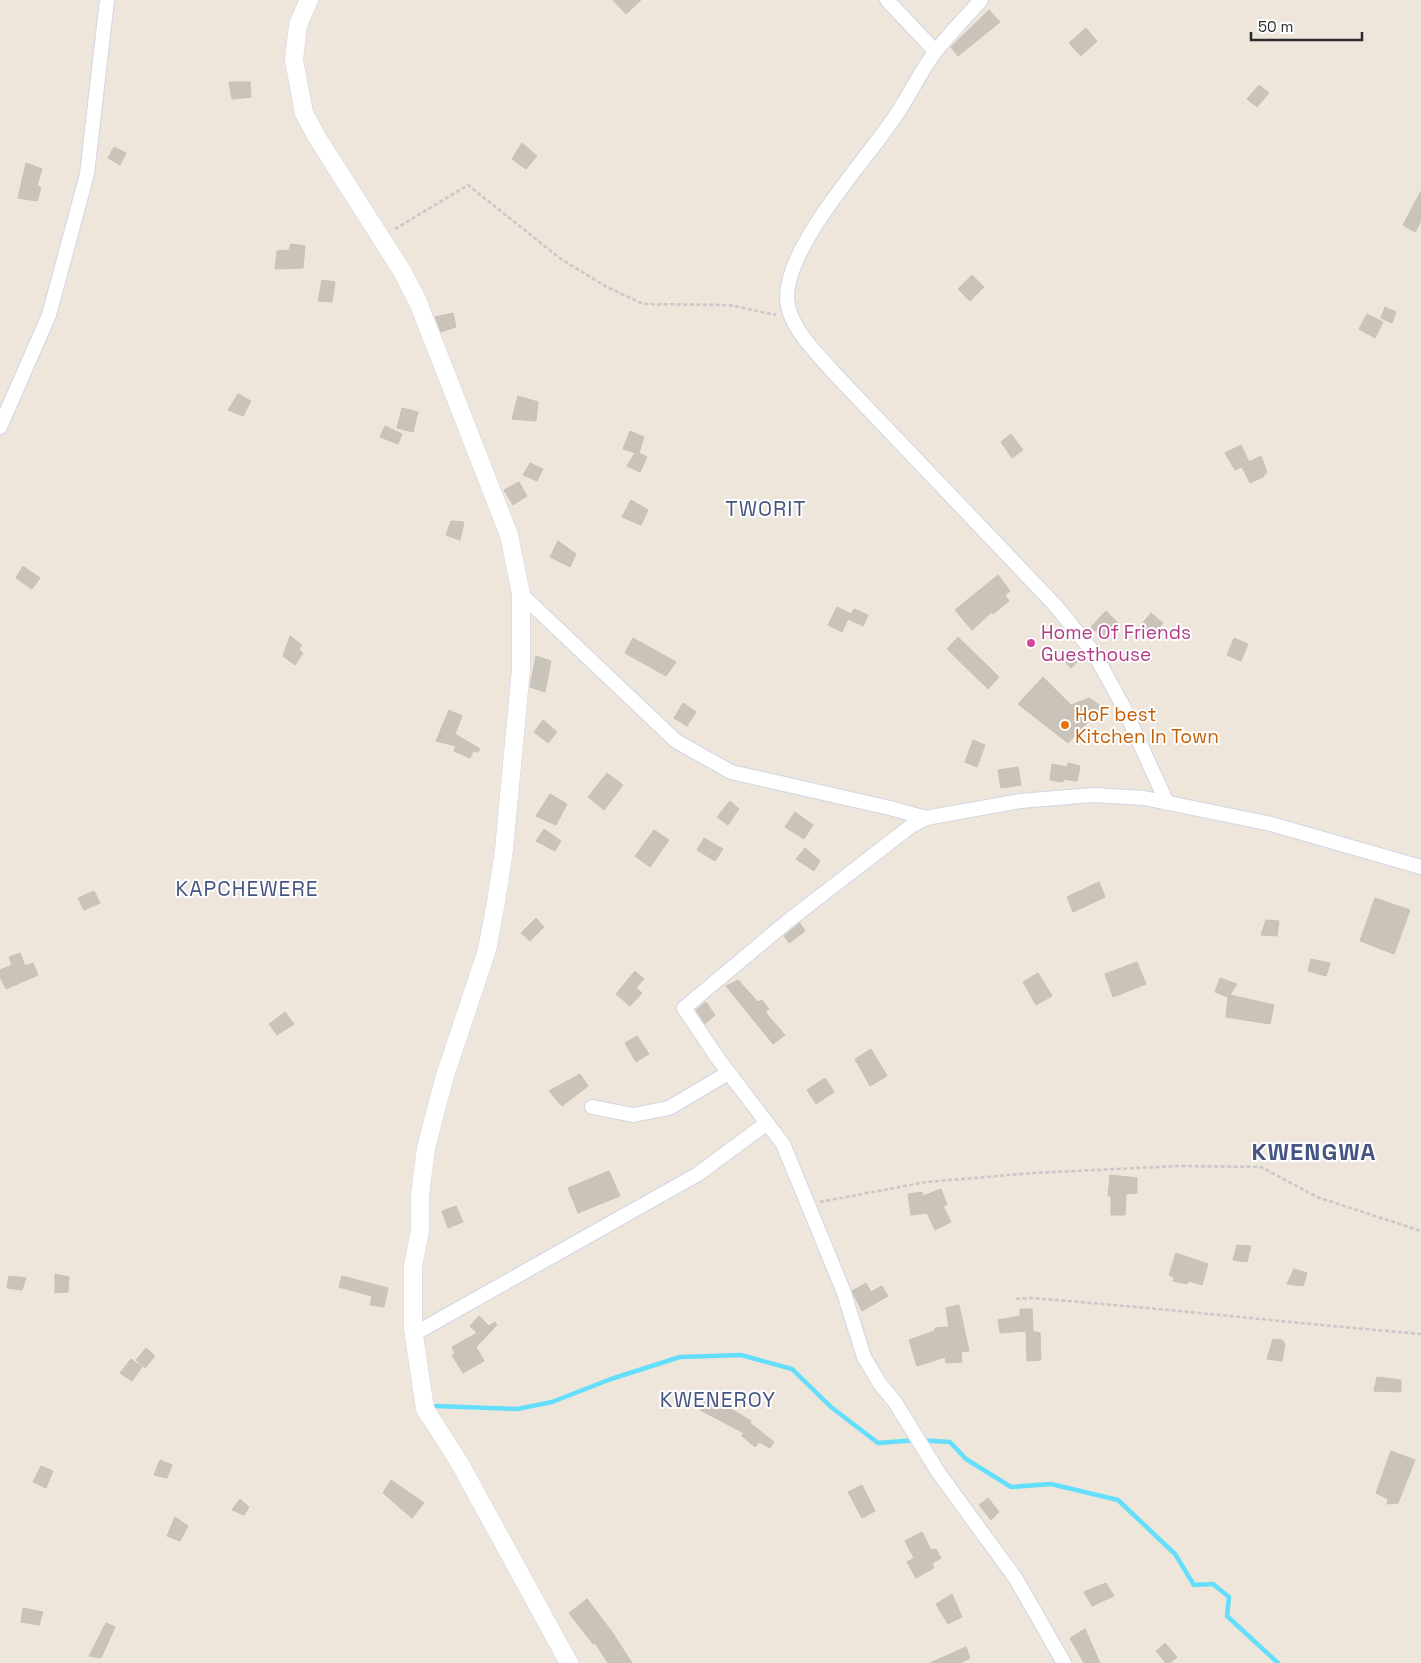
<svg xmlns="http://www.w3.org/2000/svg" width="1421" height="1663" viewBox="0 0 1421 1663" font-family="'Space Grotesk',sans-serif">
<rect width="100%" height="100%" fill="#eee5db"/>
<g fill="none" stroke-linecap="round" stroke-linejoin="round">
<polyline stroke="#63dffc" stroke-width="4.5" points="436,1406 517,1409 552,1402 611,1379 680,1357 741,1355 792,1369 831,1407 878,1443 917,1440 950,1442 966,1459 1011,1487 1051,1484 1118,1500 1175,1554 1194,1585 1213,1584 1229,1597 1227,1616 1278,1663"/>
</g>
<g fill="#c9c3ba" stroke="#cac1b5">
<polygon points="613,0 641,0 626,14"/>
<polygon points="989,10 1000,22 958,56 951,47"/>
<polygon points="1086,28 1097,41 1081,56 1069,43"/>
<polygon points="229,82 250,82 251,97 232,99"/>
<polygon points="1259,85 1269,93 1257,107 1247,99"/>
<polygon points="522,143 537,156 526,169 512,159"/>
<polygon points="114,147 126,153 120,165 108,158"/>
<polygon points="26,163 42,169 37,185 41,188 37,201 18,198"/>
<polygon points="1421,191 1421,221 1415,232 1403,225"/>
<polygon points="291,244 305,246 303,268 275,269 277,251 289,250"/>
<polygon points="972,275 984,287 970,301 958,289"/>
<polygon points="322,280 335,282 332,302 318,301"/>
<polygon points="1385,307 1396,312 1392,323 1381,318"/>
<polygon points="453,313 456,327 441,332 435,317"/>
<polygon points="1367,314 1383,322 1375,338 1359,329"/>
<polygon points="238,394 251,401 243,416 228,410"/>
<polygon points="518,396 538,402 536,421 512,419"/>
<polygon points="402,408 418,412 413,432 397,428"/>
<polygon points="385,426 402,434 398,444 380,437"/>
<polygon points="630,431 644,437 639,453 647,457 640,472 627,466 635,453 623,449"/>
<polygon points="1011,434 1023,450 1012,458 1001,442"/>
<polygon points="1241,445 1249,462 1261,456 1267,472 1263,477 1250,483 1242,467 1235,470 1225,453"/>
<polygon points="530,463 543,469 537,481 523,475"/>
<polygon points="519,482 527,496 513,505 504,490"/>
<polygon points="631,500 648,510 641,525 622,517"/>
<polygon points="451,521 464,522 460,540 446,535"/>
<polygon points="558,541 576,554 570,567 550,557"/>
<polygon points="23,566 40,578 32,589 16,578"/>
<polygon points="998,575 1010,591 1005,595 1009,601 993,614 992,612 972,630 955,610"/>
<polygon points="837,607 851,614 854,609 868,615 863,626 848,619 842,632 828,625"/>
<polygon points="1106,611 1119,624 1104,639 1091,627"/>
<polygon points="1151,613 1163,623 1153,635 1141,625"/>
<polygon points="290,636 302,645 299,649 303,653 295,665 283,656"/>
<polygon points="958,637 999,677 988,689 947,649"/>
<polygon points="633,638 676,662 666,676 625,653"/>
<polygon points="1234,638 1248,644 1241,661 1227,655"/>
<polygon points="1072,649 1081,658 1071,668 1062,659"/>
<polygon points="536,656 551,661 545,692 530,687"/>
<polygon points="1043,677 1071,705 1089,698 1102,707 1068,743 1018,704"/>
<polygon points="683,703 696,712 687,726 674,718"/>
<polygon points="449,710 462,716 455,734 480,749 478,752 473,751 470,758 454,751 456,746 436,741"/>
<polygon points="543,720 557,732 548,743 534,732"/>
<polygon points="973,740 985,745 977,767 965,762"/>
<polygon points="1068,763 1080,766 1077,781 1063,779 1063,782 1050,780 1052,764 1067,767"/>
<polygon points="1018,767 1021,785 1001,788 998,770"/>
<polygon points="607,773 623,785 604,810 588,797"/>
<polygon points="550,794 567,804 556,825 536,816"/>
<polygon points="730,801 739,809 728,825 717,817"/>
<polygon points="795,812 813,825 804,839 785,827"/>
<polygon points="544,829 561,841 555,851 536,841"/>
<polygon points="654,830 669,840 650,867 635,856"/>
<polygon points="704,838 723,849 715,861 697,850"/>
<polygon points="805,848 820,861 814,871 796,859"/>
<polygon points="1099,882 1105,897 1073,912 1067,897"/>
<polygon points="94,891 100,903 84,910 78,898"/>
<polygon points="1375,898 1410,910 1394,954 1360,941"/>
<polygon points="536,918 544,927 530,941 521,933"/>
<polygon points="1266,920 1279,921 1277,936 1261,935"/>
<polygon points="800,923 805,931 789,943 784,936"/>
<polygon points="20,953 25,966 33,963 38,975 6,989 0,977 0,970 12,965 9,957"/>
<polygon points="1311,959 1330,963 1326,976 1308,971"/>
<polygon points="1137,962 1146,984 1113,997 1105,974"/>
<polygon points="635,971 644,979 636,988 642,993 630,1006 616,994"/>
<polygon points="1038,973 1052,996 1036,1005 1023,982"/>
<polygon points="1220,978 1237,984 1230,995 1274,1005 1270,1024 1226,1017 1228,997 1215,992"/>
<polygon points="738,980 758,1002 762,1000 769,1009 765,1012 785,1035 773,1044 726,986"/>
<polygon points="706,1002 715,1015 705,1024 696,1010"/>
<polygon points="285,1012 294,1024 277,1035 269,1024"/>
<polygon points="637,1036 649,1054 636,1062 625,1043"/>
<polygon points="871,1049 887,1076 870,1086 855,1059"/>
<polygon points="580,1074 588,1086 562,1106 549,1091"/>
<polygon points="825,1078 834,1092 816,1104 807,1090"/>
<polygon points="609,1171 620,1196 578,1213 568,1188"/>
<polygon points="1110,1175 1137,1178 1137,1193 1126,1194 1125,1215 1111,1215 1111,1196 1108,1196"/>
<polygon points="941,1189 947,1205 943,1206 951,1222 935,1230 927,1213 911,1215 908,1194 922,1192 923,1196"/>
<polygon points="456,1206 463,1222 448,1228 442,1211"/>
<polygon points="1237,1245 1251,1246 1247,1262 1233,1260"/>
<polygon points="1176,1253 1208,1264 1202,1285 1189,1281 1187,1284 1173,1281 1174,1277 1169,1275"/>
<polygon points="1294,1269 1307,1273 1303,1286 1287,1284"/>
<polygon points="55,1274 69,1277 68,1292 55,1293"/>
<polygon points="9,1276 26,1278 22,1290 7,1288"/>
<polygon points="342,1276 388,1288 384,1307 370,1305 372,1296 339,1287"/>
<polygon points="866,1283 871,1292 882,1286 888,1296 862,1311 852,1291"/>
<polygon points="959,1305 969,1351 961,1352 962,1362 946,1363 945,1357 917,1366 909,1340 935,1331 935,1328 949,1327 946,1308"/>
<polygon points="1020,1309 1032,1309 1033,1331 1031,1331 1040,1333 1041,1360 1027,1361 1026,1331 1000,1333 998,1320 1020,1316"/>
<polygon points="479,1316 489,1326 495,1322 497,1325 476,1347 484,1361 463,1373 452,1355 455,1354 452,1347 477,1333 470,1326"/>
<polygon points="1273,1339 1282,1340 1285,1344 1282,1361 1267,1359"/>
<polygon points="146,1348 155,1356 145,1368 136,1360"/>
<polygon points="131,1359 142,1367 132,1381 120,1373"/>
<polygon points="1377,1377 1401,1380 1401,1392 1374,1391"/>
<polygon points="708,1395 751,1421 750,1423 774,1442 770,1448 759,1442 755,1447 742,1436 744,1433 700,1410"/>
<polygon points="1391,1451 1415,1460 1398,1503 1387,1504 1388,1499 1376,1493"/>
<polygon points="160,1460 172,1465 167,1478 154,1475"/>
<polygon points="41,1466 53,1471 46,1488 33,1482"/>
<polygon points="391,1480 424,1503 412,1518 383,1493"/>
<polygon points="862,1485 875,1511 862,1518 848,1492"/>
<polygon points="988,1498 999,1512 991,1520 979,1505"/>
<polygon points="240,1499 249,1507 244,1515 232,1510"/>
<polygon points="175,1517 188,1526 180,1541 167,1536"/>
<polygon points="922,1532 931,1550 936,1549 941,1558 932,1563 934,1568 916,1578 907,1562 914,1558 905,1541"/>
<polygon points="1106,1583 1114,1596 1092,1606 1084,1592"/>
<polygon points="952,1594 962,1617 948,1624 936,1604"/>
<polygon points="587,1599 612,1632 632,1663 608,1663 595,1643 593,1644 569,1613"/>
<polygon points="23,1608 43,1612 39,1625 21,1622"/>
<polygon points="106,1623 115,1627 101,1658 89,1656"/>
<polygon points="1085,1629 1100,1663 1084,1663 1070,1638"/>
<polygon points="1165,1643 1177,1657 1170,1663 1166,1663 1156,1651"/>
<polygon points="966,1647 970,1658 960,1663 930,1663"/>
</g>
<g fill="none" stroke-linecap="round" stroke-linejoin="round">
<g stroke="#d1d6e5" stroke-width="16">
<g id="minor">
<polyline points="887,0 935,51"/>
<path d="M981,0C966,17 950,33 936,51C920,71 909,97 894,118C864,163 787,244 787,298C788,327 816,352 834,373L1055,605L1094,653L1123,706L1167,803"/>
<polyline points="0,427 49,315 87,174 107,0"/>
<polyline points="521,594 676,741 731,772 890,808 926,818 1020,801 1093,795 1144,798 1271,824 1421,867"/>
<polyline points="926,818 911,826 788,921 684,1008 719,1060 783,1144 843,1290 864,1357 880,1384 895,1402 938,1472 1016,1579 1064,1663"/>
<polyline points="592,1107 633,1115 669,1108 728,1073"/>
<polyline points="414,1334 698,1174 767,1123"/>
</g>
</g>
<g stroke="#d1d6e5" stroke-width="19">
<polyline id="tertiary" points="309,0 298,25 294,60 304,113 318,139 402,271 418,302 509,535 521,594 521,669 504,850 496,902 487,950 444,1079 426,1148 420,1195 420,1231 413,1266 413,1329 425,1409 459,1462 569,1663"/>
</g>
<g stroke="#c8c8c8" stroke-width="2.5" stroke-dasharray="4 2.5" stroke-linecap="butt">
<polyline points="395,229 468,185 561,259 605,286 643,304 729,305 776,315"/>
<polyline points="820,1202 926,1182 1033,1173 1179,1166 1261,1167 1317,1197 1421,1231"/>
<path d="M1016,1299L1030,1298C1161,1308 1291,1323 1421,1334"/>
</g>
<use href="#minor" stroke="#fff" stroke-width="14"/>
<use href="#tertiary" stroke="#fff" stroke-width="18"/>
</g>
<circle fill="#d1479c" stroke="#fff" stroke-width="2" cx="1031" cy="643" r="5"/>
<circle fill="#e8710a" stroke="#fff" stroke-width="2" cx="1065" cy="725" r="5"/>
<g text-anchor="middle" stroke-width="4" stroke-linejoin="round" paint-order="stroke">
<g font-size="19" fill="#b23c85" stroke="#fff" text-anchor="start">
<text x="1041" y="639">Home Of Friends<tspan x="1041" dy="22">Guesthouse</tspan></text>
</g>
<g font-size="19" fill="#c56008" stroke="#fff" text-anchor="start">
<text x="1075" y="721">HoF best<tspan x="1075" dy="22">Kitchen In Town</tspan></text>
</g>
<g font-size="21" letter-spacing="1" fill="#465581" stroke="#fff">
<text x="766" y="516">TWORIT</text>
<text x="247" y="896">KAPCHEWERE</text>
<text x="718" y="1407">KWENEROY</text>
</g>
<g font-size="24" font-weight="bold" letter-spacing="1" fill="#465581" stroke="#fff">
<text x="1314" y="1160">KWENGWA</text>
</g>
</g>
<path d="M1251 32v8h111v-8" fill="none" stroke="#2b2b2b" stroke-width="2.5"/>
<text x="1258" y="32" font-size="15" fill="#2b2b2b" stroke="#ffffff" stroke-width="4" paint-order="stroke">50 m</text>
</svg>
